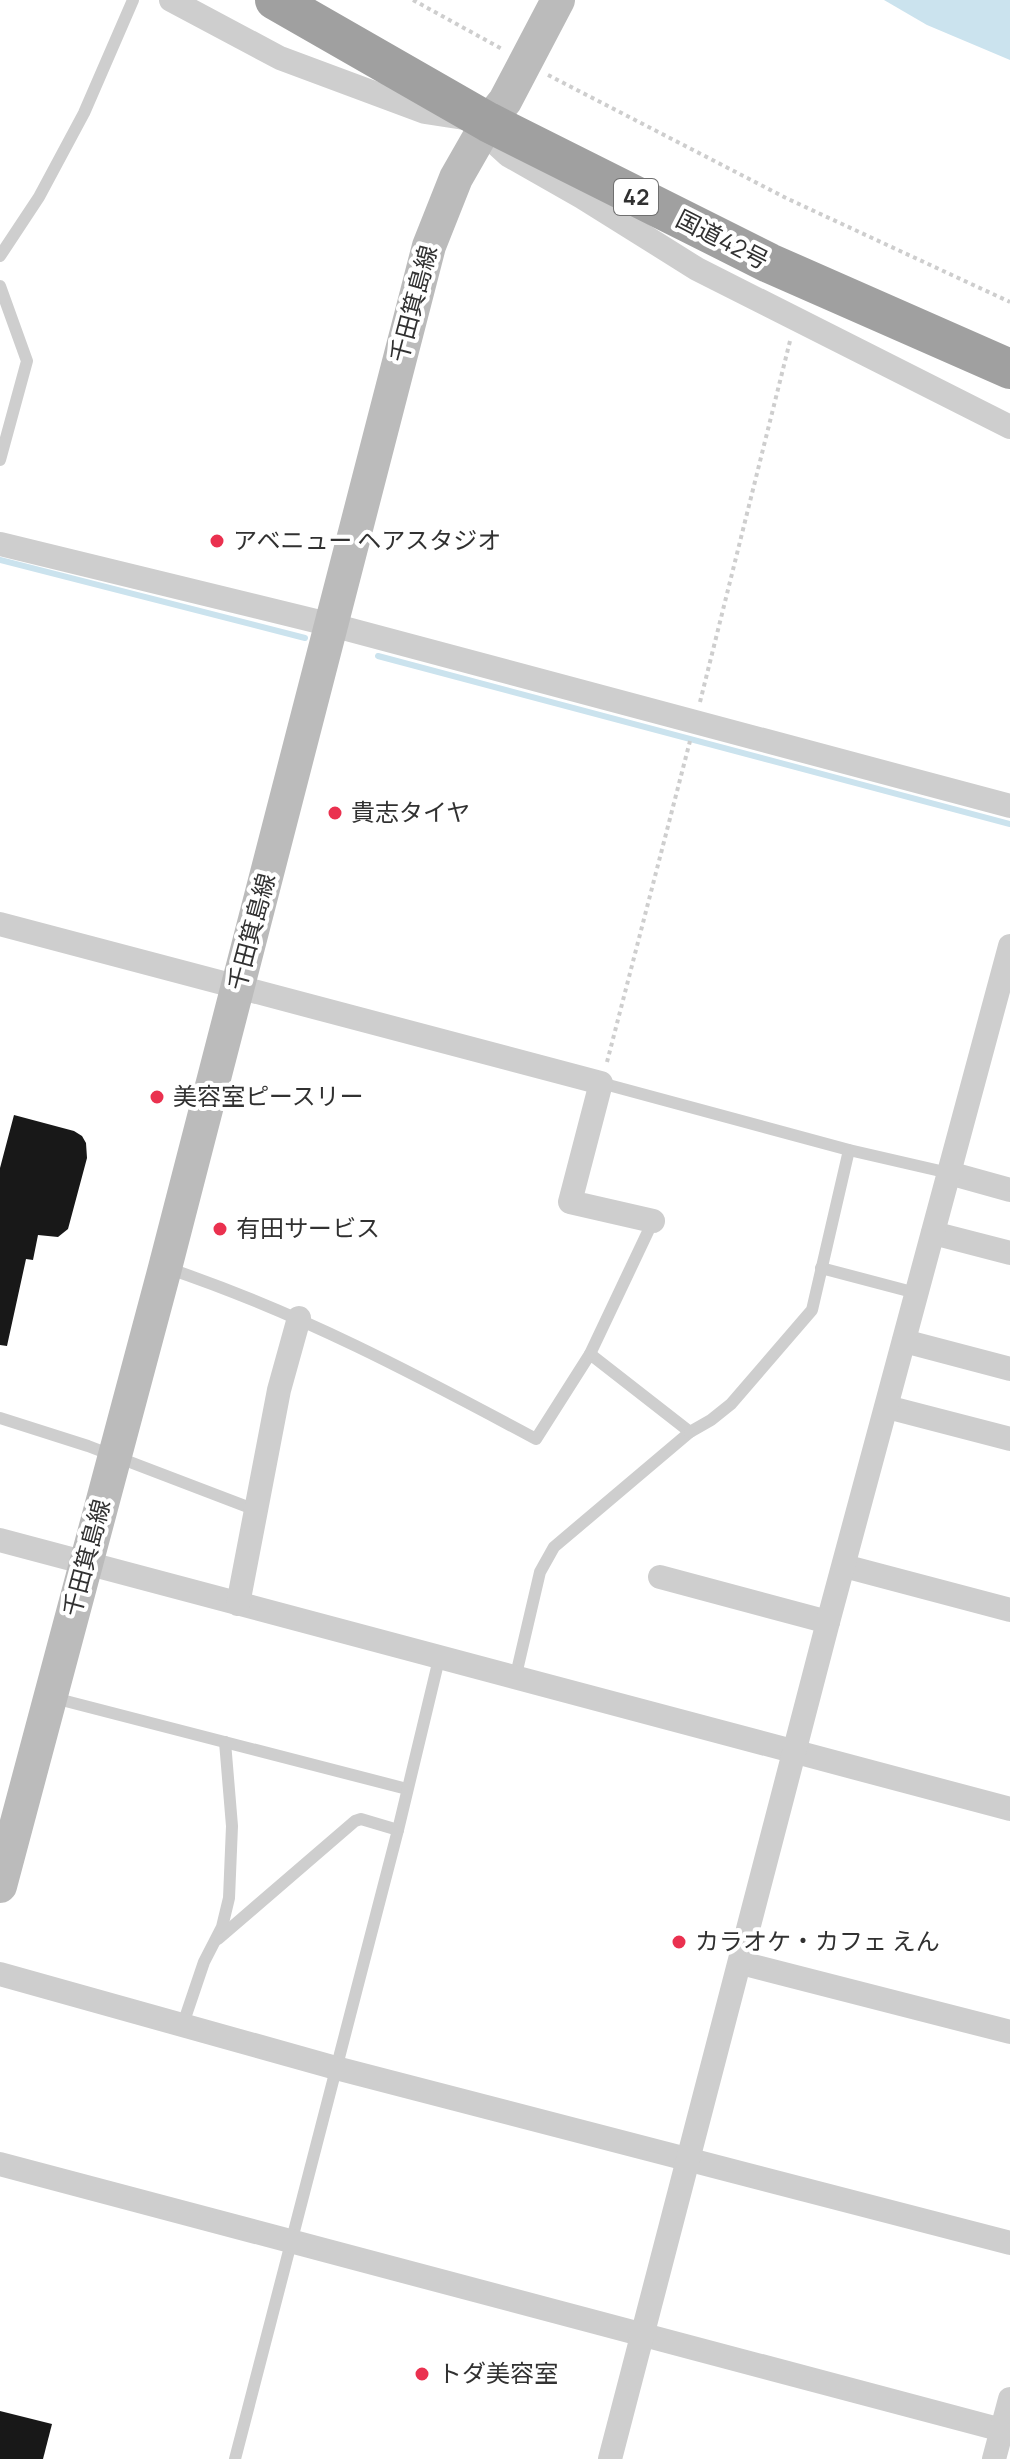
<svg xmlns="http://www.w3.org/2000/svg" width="1010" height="2459" viewBox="0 0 1010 2459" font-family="Manrope,'Noto Sans JP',sans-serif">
<rect width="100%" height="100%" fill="#fff"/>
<polygon fill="#cbe3ee" points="884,0 1010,0 1010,60 927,25"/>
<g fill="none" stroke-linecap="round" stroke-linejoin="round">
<g stroke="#cbe3ee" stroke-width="6">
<polyline points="0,560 305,638"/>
<polyline points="378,656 1010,824"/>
</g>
</g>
<g fill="#181818">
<polygon points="14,1115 74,1131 82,1136 86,1143 87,1158 68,1229 58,1237 38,1235 33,1260 26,1259 7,1346 0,1345 0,1168"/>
<polygon points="0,2411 52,2424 43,2459 0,2459"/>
</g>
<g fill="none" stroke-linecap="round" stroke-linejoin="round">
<g stroke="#cecece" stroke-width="4" stroke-dasharray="4 4" stroke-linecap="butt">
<polyline points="413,0 502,49"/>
<polyline points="548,75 786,198 1010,302"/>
<polyline points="700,702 790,341"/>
<polyline points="607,1062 690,741"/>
</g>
<g stroke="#cecece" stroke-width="12">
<polyline points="0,256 39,197 84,113 133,0"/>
<polyline points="0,286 27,361 0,460"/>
<polyline points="601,1083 849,1150 949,1173"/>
<path d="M167,1268C298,1312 415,1374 536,1439L590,1354L690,1432L554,1547L540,1572L515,1679"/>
<polyline points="821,1268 916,1293"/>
<polyline points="590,1354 653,1221"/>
<polyline points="0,1418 88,1446 258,1511"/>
<polyline points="690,1432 711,1420 731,1404 812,1310 849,1150"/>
<polyline points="54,1698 407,1789"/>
<polyline points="218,1939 355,1821 361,1819 398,1830"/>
<polyline points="183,2024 204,1962 222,1927 229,1898 232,1826 225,1742"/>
<polyline points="235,2459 398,1830 439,1659"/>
</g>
<g stroke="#cecece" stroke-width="24">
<polyline points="171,0 280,58 425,112 464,118"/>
<polyline points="484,133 508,155 582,197 697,269 1010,427"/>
<polyline points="0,544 332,625 1010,806"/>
<polyline points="0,924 601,1083 570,1202 653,1221"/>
<polyline points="949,1173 1010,1190"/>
<polyline points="933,1233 1010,1253"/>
<polyline points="904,1341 1010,1369"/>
<polyline points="887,1407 1010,1439"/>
<polyline points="0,1540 1010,1809"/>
<polyline points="844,1566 1010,1610"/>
<polyline points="660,1577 828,1622"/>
<polyline points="238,1604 279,1390 299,1318"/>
<polyline points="741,1963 1010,2032"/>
<polyline points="0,1974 336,2068 1010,2243"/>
<polyline points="0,2164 1002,2430"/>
<polyline points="610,2459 828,1622 1010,946"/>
<polyline points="994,2459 1010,2399"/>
</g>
<polyline stroke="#bbb" stroke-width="34" points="0,1886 165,1268 429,246 456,178 488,122 505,101 558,0"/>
<polyline stroke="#a0a0a0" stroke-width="40" points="275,0 488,122 769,263 1010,369"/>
</g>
<g fill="#ea314f" stroke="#fff" stroke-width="3">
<circle cx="217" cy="541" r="8"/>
<circle cx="335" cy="813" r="8"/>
<circle cx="157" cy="1097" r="8"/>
<circle cx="220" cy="1229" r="8"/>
<circle cx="679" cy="1942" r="8"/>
<circle cx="422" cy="2374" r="8"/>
</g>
<g text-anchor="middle" stroke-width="8" stroke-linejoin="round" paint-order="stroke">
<rect fill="#fff" stroke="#6f6f6f" stroke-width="2" x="614" y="179" width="44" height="36" rx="6"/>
<g font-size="22" font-weight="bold" fill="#313131">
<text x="636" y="205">42</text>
</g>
<g font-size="24" fill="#313131" stroke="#fff">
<text transform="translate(722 240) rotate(27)" y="8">国道42号</text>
<text transform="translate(414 304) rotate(-75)" y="8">千田箕島線</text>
<text transform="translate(252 932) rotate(-75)" y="8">千田箕島線</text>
<text transform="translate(87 1558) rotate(-75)" y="8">千田箕島線</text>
</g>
<g font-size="24" fill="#313131" stroke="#fff" text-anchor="start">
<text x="233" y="549">アベニュー ヘアスタジオ</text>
<text x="351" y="821">貴志タイヤ</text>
<text x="173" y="1105">美容室ピースリー</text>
<text x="236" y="1237">有田サービス</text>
<text x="695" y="1950">カラオケ・カフェ えん</text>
<text x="438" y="2382">トダ美容室</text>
</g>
</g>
</svg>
